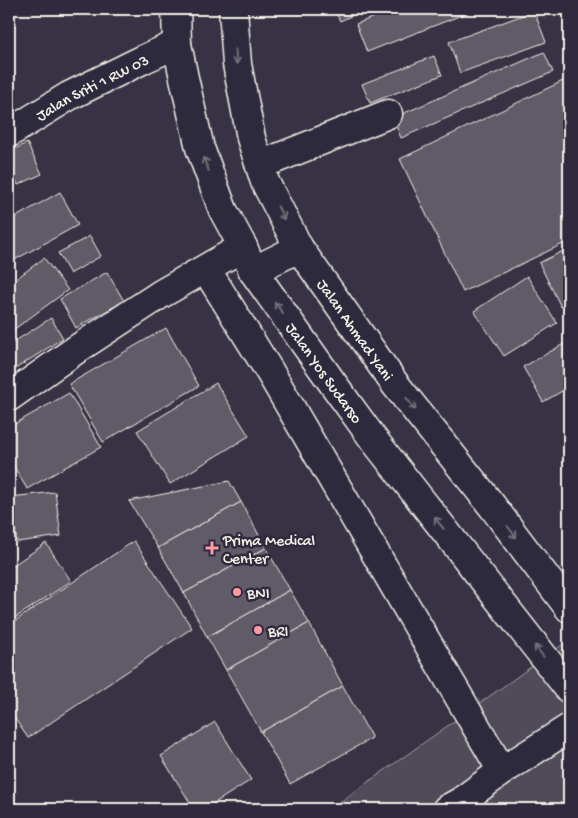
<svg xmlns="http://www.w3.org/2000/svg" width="578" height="818" viewBox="0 0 578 818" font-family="'Gochi Hand',sans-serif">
<rect width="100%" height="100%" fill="#373244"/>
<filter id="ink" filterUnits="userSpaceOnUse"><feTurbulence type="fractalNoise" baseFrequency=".02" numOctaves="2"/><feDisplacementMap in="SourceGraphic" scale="10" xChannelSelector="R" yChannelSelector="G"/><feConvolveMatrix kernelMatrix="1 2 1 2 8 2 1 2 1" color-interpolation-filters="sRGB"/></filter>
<g filter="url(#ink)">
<polygon fill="#504b59" stroke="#a29ea0" points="569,640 569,809 330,809"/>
<g fill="#5f5c67" stroke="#f4f1e8">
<polygon points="334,9 366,9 340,21"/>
<polygon points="395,9 477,9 367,52 356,24"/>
<polygon points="534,11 546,42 460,73 449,42"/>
<polygon points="544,52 553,72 401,138 393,118"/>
<polygon points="434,56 442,75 370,103 362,84"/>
<polygon points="569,78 569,241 463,292 400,159"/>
<polygon points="27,143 42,174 18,185 9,165 9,152"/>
<polygon points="60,192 78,225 9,263 9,221"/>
<polygon points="9,193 16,208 9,211"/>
<polygon points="90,236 101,256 70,274 58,253"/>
<polygon points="569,248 569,303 561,307 539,263"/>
<polygon points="44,258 68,290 9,333 9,284"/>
<polygon points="107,272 124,301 76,328 60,299"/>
<polygon points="527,276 557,323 504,356 474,311"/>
<polygon points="51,318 63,338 9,373 9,345"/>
<polygon points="166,328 199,386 103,442 69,384"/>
<polygon points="569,341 569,387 543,402 523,367"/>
<polygon points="216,383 249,436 170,484 137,431"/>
<polygon points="69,393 101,447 27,489 9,458 9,427"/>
<polygon points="229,481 241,502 158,548 129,501"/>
<polygon points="55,492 61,536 17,542 10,497"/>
<polygon points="241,502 266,548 184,593 158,548"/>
<polygon points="134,541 192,628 28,738 9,710 9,625"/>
<polygon points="46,543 71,581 9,622 9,568"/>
<polygon points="266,548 290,590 207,637 184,593"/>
<polygon points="290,590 309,623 226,670 207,637"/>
<polygon points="309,623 343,686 261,732 226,670"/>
<polygon points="343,686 372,738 290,784 261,732"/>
<polygon points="215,722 251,780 205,809 194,809 161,756"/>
</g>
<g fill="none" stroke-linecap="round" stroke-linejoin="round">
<g stroke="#f4f1e8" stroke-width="31">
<g id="street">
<path id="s1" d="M9,133L69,96L144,59L177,44"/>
<polyline points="260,165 388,114"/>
<polyline points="206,269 270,372 502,771"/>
<polyline points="9,397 77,349 161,294 243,247"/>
<polyline points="447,809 460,802 502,771 569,728"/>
</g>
</g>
<g stroke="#f4f1e8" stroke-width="31">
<g id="highway">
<path id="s2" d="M176,9L177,44L184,78L200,148L223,210L243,247L253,271L334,385L374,440L569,689"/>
<path id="s3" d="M233,9L237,64L251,138L265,182L299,248L395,384L493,507L569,608"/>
<polyline points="253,271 299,248"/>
</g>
</g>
<use href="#street" stroke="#2f2a3d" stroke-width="28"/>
<use href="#highway" stroke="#2f2a3d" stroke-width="28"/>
</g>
<defs><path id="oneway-shaft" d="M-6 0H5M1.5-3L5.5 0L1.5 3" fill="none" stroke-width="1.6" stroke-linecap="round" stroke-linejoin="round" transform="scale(1.25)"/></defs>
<g stroke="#747079">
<use href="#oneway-shaft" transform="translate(236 57) rotate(85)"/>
<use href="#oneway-shaft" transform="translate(206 164) rotate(-111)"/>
<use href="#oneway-shaft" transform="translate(281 213) rotate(63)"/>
<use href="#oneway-shaft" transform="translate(279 308) rotate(-125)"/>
<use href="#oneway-shaft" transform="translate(411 404) rotate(52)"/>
<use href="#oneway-shaft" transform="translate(439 523) rotate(-128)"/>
<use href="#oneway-shaft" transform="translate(512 532) rotate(53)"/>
<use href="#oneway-shaft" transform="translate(539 651) rotate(-128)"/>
</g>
</g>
<g fill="#ff9aa2" stroke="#2f2a3d" stroke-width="2">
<path d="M209.5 540.5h5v5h5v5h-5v5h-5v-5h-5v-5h5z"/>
<circle cx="237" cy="592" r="5"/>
<circle cx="258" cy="630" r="5"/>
</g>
<g text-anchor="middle" stroke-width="5" stroke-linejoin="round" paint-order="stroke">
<g font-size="16" fill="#f4f1e8" stroke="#2f2a3d">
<text dy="6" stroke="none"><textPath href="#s1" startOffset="95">Jalan Sriti 1 RW 03</textPath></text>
<text dy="6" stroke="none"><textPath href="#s3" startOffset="350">Jalan Ahmad Yani</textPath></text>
<text dy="6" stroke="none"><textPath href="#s2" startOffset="400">Jalan Yos Sudarso</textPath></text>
</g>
<g font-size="16" fill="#f4f1e8" stroke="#2f2a3d" text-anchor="start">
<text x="223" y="545">Prima Medical<tspan x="223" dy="18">Center</tspan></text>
<text x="247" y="598">BNI</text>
<text x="268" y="636">BRI</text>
</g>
</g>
<rect width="578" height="818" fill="none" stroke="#2f2a3d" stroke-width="30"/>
<rect x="15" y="15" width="548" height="788" fill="none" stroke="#f4f1e8" stroke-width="2" filter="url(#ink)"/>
</svg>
